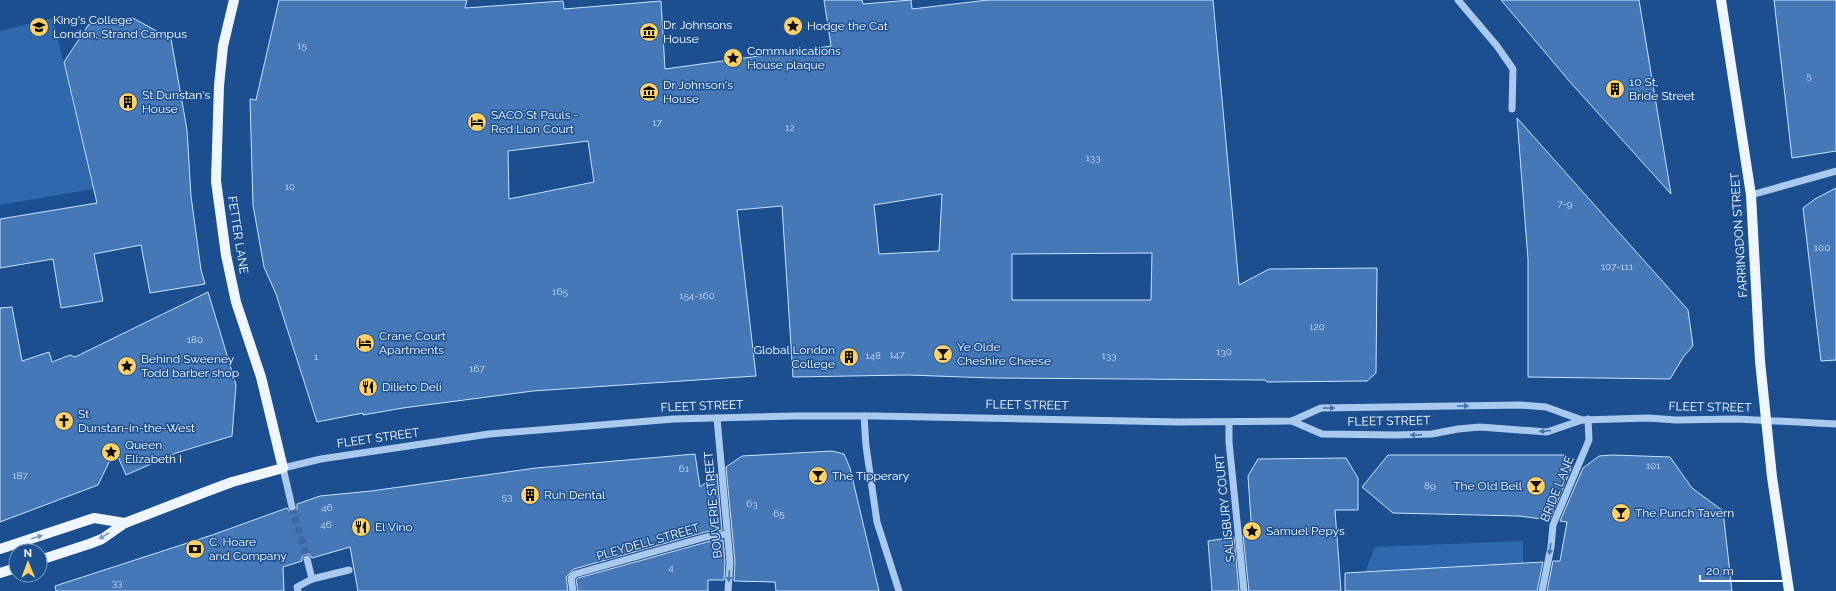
<svg xmlns="http://www.w3.org/2000/svg" width="1836" height="591" viewBox="0 0 1836 591" font-family="Raleway,sans-serif">
<rect width="100%" height="100%" fill="#1b4f8f"/>
<g fill="#2e69ad">
<polygon points="53,18 93,189 0,205 0,31"/>
<polygon points="1523,541 1523,563 1365,572 1375,547"/>
</g>
<g fill="#4478b7" stroke="#cfe3fa" fill-rule="evenodd">
<path d="M279,0H467L465,8L563,1L564,9L661,1L665,69L831,46L824,0H862L863,4L911,0L912,9L988,0H1213L1239,285L1269,269L1377,268L1376,373L1367,381L1267,382L1265,380L992,378L908,375L793,377L782,206L737,210L756,376L533,391L403,408L363,415V413L317,422L276,294L264,267L253,205L250,99L256,100ZM588,141L594,182L509,199L508,151ZM942,194L939,251L879,254L874,205ZM1152,253L1151,300H1012V254Z"/>
<polygon points="1501,0 1639,0 1671,194 1570,82"/>
<polygon points="1774,0 1836,0 1836,151 1792,158"/>
<polygon points="133,18 171,39 187,130 191,196 201,270 205,284 150,293 141,245 94,254 103,301 61,308 53,259 0,268 0,219 97,203 64,62 89,24"/>
<polygon points="1517,118 1688,310 1693,346 1684,356 1670,379 1528,377 1528,259"/>
<polygon points="1836,188 1836,360 1821,361 1803,208 1815,199"/>
<polygon points="208,292 236,385 232,436 176,453 126,475 115,450 98,485 0,522 0,308 12,307 22,361 49,352 52,362 70,355 75,357"/>
<polygon points="832,451 844,454 850,468 879,591 776,591 775,582 734,581 735,562 726,467 742,456"/>
<polygon points="695,454 700,487 717,474 722,530 705,532 574,569 566,577 568,591 358,591 350,547 312,558 309,554 305,554 302,557 302,561 283,567 284,591 56,591 55,586 215,534 287,508 290,512 293,512 297,509 297,504 320,496 371,491 536,468"/>
<polygon points="1388,455 1564,455 1572,466 1550,520 1518,516 1393,513 1362,487"/>
<polygon points="1613,455 1670,457 1692,488 1723,511 1732,591 1547,591 1553,561 1560,561 1567,522 1560,521 1583,468 1599,456"/>
<polygon points="1346,458 1358,478 1358,510 1335,510 1341,591 1249,591 1243,535 1252,534 1248,476 1258,459"/>
<polygon points="1234,537 1239,591 1212,591 1208,541"/>
<polygon points="723,540 725,562 724,580 708,580 708,591 578,591 576,580 578,578 707,542"/>
<polygon points="1543,562 1537,591 1345,591 1345,573"/>
</g>
<g fill="none" stroke-linecap="round" stroke-linejoin="round">
<polyline stroke="#3d69a0" stroke-width="7" stroke-dasharray="7 3.5" stroke-linecap="butt" points="292,507 307,559"/>
<g stroke="#a9c9ee" stroke-width="7">
<polyline points="1458,0 1497,46 1513,69 1512,109"/>
<polyline points="1751,195 1836,171"/>
<polyline points="864,416 866,446 877,522 899,591"/>
<polyline points="717,418 730,562 728,591"/>
<polyline points="1292,421 1322,434 1395,435 1432,434 1458,429 1480,427 1547,432 1582,420 1648,418 1676,420 1736,419 1836,424"/>
<polyline points="1229,422 1229,442 1244,591"/>
<polyline points="292,507 283,468 321,459 489,434 674,419 795,416 875,416 1179,422 1292,421 1321,408 1521,405 1546,407 1582,420"/>
<polyline points="307,559 312,579"/>
<polyline points="298,591 297,587 312,579 349,570"/>
<polyline points="573,591 571,578 575,574 706,537 727,534"/>
<polyline points="1542,591 1551,547 1553,525 1589,440 1588,419"/>
</g>
<g stroke="#f0f6ff" stroke-width="10">
<polyline points="1721,0 1751,195 1760,361 1772,477 1789,591"/>
<polyline points="0,549 94,518 125,523"/>
<polyline points="40,560 89,544 102,539 125,523 208,491 232,482 283,468 261,377 236,302 226,255 216,181 219,86 223,46 234,0"/>
<polyline points="0,573 16,568"/>
</g>
</g>
<defs><path id="oneway-solid" d="M-6-.8H1V-3.2L6.5 0L1 3.2V.8H-6Z"/></defs>
<g fill="#4674ac">
<use href="#oneway-solid" transform="translate(1463 406) rotate(-1)"/>
<use href="#oneway-solid" transform="translate(1329 408) rotate(-1)"/>
<use href="#oneway-solid" transform="translate(1545 431) rotate(175)"/>
<use href="#oneway-solid" transform="translate(1416 435) rotate(179)"/>
<use href="#oneway-solid" transform="translate(1550 549) rotate(98)"/>
<use href="#oneway-solid" transform="translate(729 576) rotate(94)"/>
</g>
<g fill="#7b9ac1">
<use href="#oneway-solid" transform="translate(104 536) rotate(149)"/>
<use href="#oneway-solid" transform="translate(37 537) rotate(-17)"/>
</g>
<defs>
<g id="sight-disc" transform="scale(1)"><circle r="9.5" fill="#ffd166" stroke="#1b4f8f"/><path d="M0-6L1.8-2.2L6-1.7L2.9 1.2L3.7 5.4L0 3.3L-3.7 5.4L-2.9 1.2L-6-1.7L-1.8-2.2Z" fill="#111"/></g>
<g id="university-disc" transform="scale(1)"><circle r="9.5" fill="#ffd166" stroke="#1b4f8f"/><path d="M0-5L7-2L0 1L-7-2ZM-4 1L0 2.5L4 1V4Q0 6-4 4Z" fill="#111"/></g>
<g id="museum-disc" transform="scale(1)"><circle r="9.5" fill="#ffd166" stroke="#1b4f8f"/><path d="M0-6L6-3V-2H-6V-3ZM-5-1h2V3h-2ZM-1-1h2V3h-2ZM3-1h2V3H3ZM-6 4H6V6H-6Z" fill="#111"/></g>
<g id="building-disc" transform="scale(1)"><circle r="9.5" fill="#ffd166" stroke="#1b4f8f"/><path d="M-4-6H4V6H1V3H-1V6H-4ZM-2.5-4.3h1.7v1.8h-1.7ZM.8-4.3h1.7v1.8H.8ZM-2.5-1h1.7V.8h-1.7ZM.8-1h1.7V.8H.8Z" fill="#111"/></g>
<g id="hotel-disc" transform="scale(1)"><circle r="9.5" fill="#ffd166" stroke="#1b4f8f"/><path d="M-6-4.5h1.5V1H6V5H4.5V3h-9V5H-6ZM-4 0a1.8 1.8 0 1 1 3.6 0ZM.5 0V-2.5h3Q6-2.5 6 0Z" fill="#111"/></g>
<g id="bar-disc" transform="scale(1)"><circle r="9.5" fill="#ffd166" stroke="#1b4f8f"/><path d="M-6-5H6L.8 .8V4.5H3.5V6h-7V4.5H-.8V.8Z" fill="#111"/></g>
<g id="restaurant-disc" transform="scale(1)"><circle r="9.5" fill="#ffd166" stroke="#1b4f8f"/><path d="M-5-6h1v4h1v-4h1v4h1v-4h1v5L-1.5 .5V6h-2V.5L-5-1ZM5-6V6H3V1.5H1.5Q1.5-4 5-6Z" fill="#111"/></g>
<g id="church-disc" transform="scale(1)"><circle r="9.5" fill="#ffd166" stroke="#1b4f8f"/><path d="M-1.2-6h2.4v3.5h3.3v2.4h-3.3V6h-2.4V-.1h-3.3v-2.4h3.3Z" fill="#111"/></g>
<g id="bank-disc" transform="scale(1)"><circle r="9.5" fill="#ffd166" stroke="#1b4f8f"/><path d="M-6-4H6V4H-6ZM0-2.3a2.3 2.3 0 1 0 0 4.6a2.3 2.3 0 1 0 0-4.6Z" fill="#111"/></g>
</defs>
<g fill-rule="evenodd">
<use href="#sight-disc" x="793" y="26"/>
<use href="#university-disc" x="39" y="27"/>
<use href="#museum-disc" x="649" y="32"/>
<use href="#sight-disc" x="733" y="58"/>
<use href="#building-disc" x="1615" y="89"/>
<use href="#museum-disc" x="649" y="92"/>
<use href="#building-disc" x="128" y="102"/>
<use href="#hotel-disc" x="477" y="122"/>
<use href="#hotel-disc" x="365" y="343"/>
<use href="#bar-disc" x="943" y="354"/>
<use href="#building-disc" x="849" y="357"/>
<use href="#sight-disc" x="127" y="366"/>
<use href="#restaurant-disc" x="368" y="387"/>
<use href="#church-disc" x="64" y="421"/>
<use href="#sight-disc" x="111" y="452"/>
<use href="#bar-disc" x="818" y="476"/>
<use href="#bar-disc" x="1536" y="486"/>
<use href="#building-disc" x="530" y="495"/>
<use href="#bar-disc" x="1621" y="513"/>
<use href="#restaurant-disc" x="361" y="527"/>
<use href="#sight-disc" x="1252" y="531"/>
<use href="#bank-disc" x="195" y="549"/>
</g>
<g text-anchor="middle" stroke-width="3" stroke-linejoin="round" paint-order="stroke">
<g font-size="10" fill="#d0dded">
<text x="302" y="49">15</text>
<text x="1809" y="79">5</text>
<text x="657" y="126">17</text>
<text x="790" y="131">12</text>
<text x="1093" y="161">133</text>
<text x="290" y="190">10</text>
<text x="1565" y="207">7-9</text>
<text x="1822" y="251">100</text>
<text x="1617" y="270">107-111</text>
<text x="560" y="295">165</text>
<text x="697" y="299">154-160</text>
<text x="1317" y="330">120</text>
<text x="195" y="343">180</text>
<text x="1224" y="355">130</text>
<text x="897" y="358">147</text>
<text x="873" y="359">148</text>
<text x="1109" y="359">133</text>
<text x="316" y="360">1</text>
<text x="477" y="372">167</text>
<text x="1653" y="469">101</text>
<text x="684" y="472">61</text>
<text x="20" y="479">187</text>
<text x="1430" y="489">89</text>
<text x="507" y="500">53</text>
<text x="752" y="507">63</text>
<text x="327" y="511">46</text>
<text x="779" y="517">65</text>
<text x="326" y="528">46</text>
<text x="671" y="571">4</text>
<text x="117" y="586">33</text>
</g>
<g font-size="12" fill="#fff" stroke="#1b4f8f" text-anchor="start">
<text x="53" y="24">King's College<tspan x="53" dy="14">London, Strand Campus</tspan></text>
<text x="663" y="29">Dr. Johnsons<tspan x="663" dy="14">House</tspan></text>
<text x="807" y="30">Hodge the Cat</text>
<text x="747" y="55">Communications<tspan x="747" dy="14">House plaque</tspan></text>
<text x="1629" y="86">10 St,<tspan x="1629" dy="14">Bride Street</tspan></text>
<text x="663" y="89">Dr Johnson's<tspan x="663" dy="14">House</tspan></text>
<text x="142" y="99">St Dunstan's<tspan x="142" dy="14">House</tspan></text>
<text x="491" y="119">SACO St Pauls -<tspan x="491" dy="14">Red Lion Court</tspan></text>
<text x="379" y="340">Crane Court<tspan x="379" dy="14">Apartments</tspan></text>
<text x="957" y="351">Ye Olde<tspan x="957" dy="14">Cheshire Cheese</tspan></text>
<text x="835" y="354" text-anchor="end">Global London<tspan x="835" dy="14">College</tspan></text>
<text x="141" y="363">Behind Sweeney<tspan x="141" dy="14">Todd barber shop</tspan></text>
<text x="382" y="391">Dilieto Deli</text>
<text x="78" y="418">St<tspan x="78" dy="14">Dunstan-in-the-West</tspan></text>
<text x="125" y="449">Queen<tspan x="125" dy="14">Elizabeth I</tspan></text>
<text x="832" y="480">The Tipperary</text>
<text x="1522" y="490" text-anchor="end">The Old Bell</text>
<text x="544" y="499">Ruh Dental</text>
<text x="1635" y="517">The Punch Tavern</text>
<text x="375" y="531">El Vino</text>
<text x="1266" y="535">Samuel Pepys</text>
<text x="209" y="546">C. Hoare<tspan x="209" dy="14">and Company</tspan></text>
</g>
<g font-size="12" fill="#fff" stroke="#1b4f8f">
<text transform="translate(238 235) rotate(81)" y="4">FETTER LANE</text>
<text transform="translate(1739 235) rotate(-94)" y="4">FARRINGDON STREET</text>
<text transform="translate(1027 405) rotate(1)" y="4">FLEET STREET</text>
<text transform="translate(702 406) rotate(-2)" y="4">FLEET STREET</text>
<text transform="translate(1710 407) rotate(1)" y="4">FLEET STREET</text>
<text transform="translate(1389 421) rotate(-1)" y="4">FLEET STREET</text>
<text transform="translate(378 438) rotate(-8)" y="4">FLEET STREET</text>
<text transform="translate(1557 489) rotate(-68)" y="4">BRIDE LANE</text>
<text transform="translate(713 505) rotate(-95)" y="4">BOUVERIE STREET</text>
<text transform="translate(1225 508) rotate(-96)" y="4">SALISBURY COURT</text>
<text transform="translate(648 542) rotate(-16)" y="4">PLEYDELL STREET</text>
</g>
</g>
<g transform="translate(28 563) rotate(359)"><circle r="19" fill="#1b4f8f" stroke="#7695bc"/>
<path d="M0-3L7 15L0 10L-7 15Z" fill="#ffd166"/>
<text y="-6" font-size="11" font-weight="bold" text-anchor="middle" fill="#ffffff">N</text>
</g>
<path d="M1700 575v6h85v-6" fill="none" stroke="#ffffff" stroke-width="2"/>
<text x="1706" y="575" font-size="12" fill="#ffffff" stroke="#1b4f8f" stroke-width="3" paint-order="stroke">20 m</text>
</svg>
